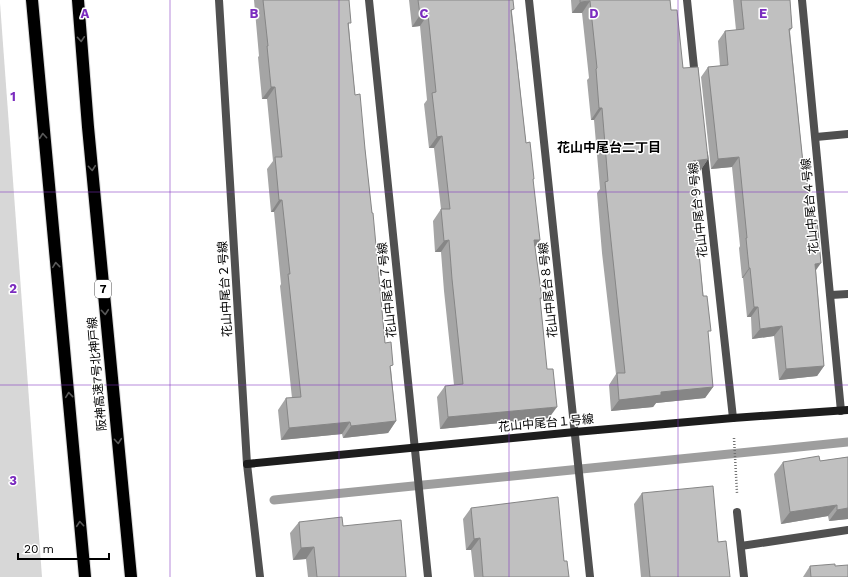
<svg xmlns="http://www.w3.org/2000/svg" width="848" height="577" viewBox="0 0 848 577" font-family="'Work Sans','Noto Sans JP',sans-serif">
<rect width="100%" height="100%" fill="#fff"/>
<polygon fill="#d7d7d7" points="0,3 42,577 0,577"/>
<g fill="none" stroke-linecap="round" stroke-linejoin="round">
<polyline stroke="#9e9e9e" stroke-width="9" points="274,500 848,442"/>
<g stroke="#dbdbdb" stroke-width="14">
<g id="highway">
<path d="M32,0C48,193 69,385 85,577"/>
<polyline points="78,0 88,127 131,577"/>
</g>
</g>
<polyline stroke="#727272" stroke-width="2.5" stroke-dasharray="1 2" stroke-linecap="butt" points="734,438 737,493"/>
<g stroke="#505050" stroke-width="8">
<polyline points="219,0 247,464 260,577"/>
<polyline points="369,0 428,577"/>
<polyline points="529,0 590,577"/>
<polyline points="687,0 695,77"/>
<polyline points="802,0 841,411"/>
<polyline points="816,137 848,134"/>
<polyline points="704,154 733,418"/>
<polyline points="831,295 848,294"/>
<polyline points="737,512 744,577"/>
<polyline points="741,546 848,530"/>
</g>
<polyline stroke="#1d1d1d" stroke-width="8" points="247,464 575,432 733,418 848,410"/>
<use href="#highway" stroke="#000" stroke-width="12"/>
</g>
<g fill="#a5a5a5">
<polygon points="254,0 349,0 349,27 355,95 365,149 385,343 391,369 396,421 388,433 343,438 342,434 281,440 278,410 286,398 292,398 280,286 281,284 274,212 271,212 267,169 273,161 267,99 262,99 258,57 259,56"/>
<polygon points="409,0 513,0 512,12 526,143 533,180 535,247 542,298 540,300 549,418 440,429 437,397 445,386 454,385 444,291 441,252 435,252 433,221 441,209 434,148 429,148 424,104 427,100 420,26 412,27"/>
<polygon points="571,0 670,0 671,10 683,68 708,159 700,171 694,171 699,220 696,224 713,387 705,398 656,403 653,407 611,411 609,385 616,374 602,253 597,193 600,189 594,120 591,120 587,80 589,78 582,13 572,13"/>
<polygon points="733,0 790,0 792,28 790,31 803,163 816,271 824,366 817,376 779,380 774,336 752,339 751,317 747,317 743,278 742,278 739,248 740,246 732,167 711,169 701,77 708,67 720,66 718,41 725,31 736,30"/>
<polygon points="848,457 848,519 829,521 828,516 781,524 774,474 783,462 820,461"/>
<polygon points="642,493 730,577 641,577 634,504"/>
<polygon points="471,508 564,561 569,577 474,577 471,550 466,550 463,519"/>
<polygon points="299,522 343,526 406,577 308,577 306,559 293,560 290,533"/>
<polygon points="810,566 835,566 848,577 803,577"/>
</g>
<g fill="#868686">
<polygon points="590,1 582,13 572,13 580,2"/>
<polygon points="428,14 420,26 412,27 420,15"/>
<polygon points="271,87 275,87 267,99 262,99"/>
<polygon points="599,108 602,108 594,120 591,120"/>
<polygon points="442,136 434,148 429,148 437,137"/>
<polygon points="739,157 732,167 711,169 718,159"/>
<polygon points="708,159 700,171 685,172 693,161"/>
<polygon points="279,200 282,200 274,212 271,212"/>
<polygon points="449,240 441,252 435,252 444,241"/>
<polygon points="534,240 540,240 532,251"/>
<polygon points="821,263 814,273 815,264"/>
<polygon points="749,268 750,268 743,278 742,278"/>
<polygon points="754,307 758,307 751,317 747,317"/>
<polygon points="782,326 774,336 752,339 760,329"/>
<polygon points="824,366 817,376 779,380 786,369"/>
<polygon points="713,387 705,398 656,403 653,407 611,411 619,400 661,392"/>
<polygon points="557,407 549,418 440,429 448,417"/>
<polygon points="396,421 388,433 343,438 351,426"/>
<polygon points="350,422 342,434 281,440 289,428"/>
<polygon points="837,505 828,516 781,524 790,512"/>
<polygon points="848,508 848,519 829,521 837,510"/>
<polygon points="480,538 471,550 466,550 474,539"/>
<polygon points="314,547 306,559 293,560 301,548"/>
</g>
<g fill="#c0c0c0" stroke="#868686">
<polygon points="263,0 349,0 351,23 348,23 355,95 360,94 365,149 372,213 373,213 385,343 391,342 393,365 390,366 396,421 351,426 350,422 289,428 286,398 301,397 288,274 290,274 282,200 279,200 275,157 282,157 275,87 271,87 267,46 268,46"/>
<polygon points="418,0 513,0 514,9 511,10 526,143 530,142 534,179 533,179 540,240 534,240 542,298 540,298 547,369 553,369 557,407 448,417 445,386 463,384 452,279 449,240 444,241 441,209 450,209 442,136 437,137 432,93 436,92 428,14 420,15"/>
<polygon points="580,0 670,0 671,10 677,10 683,68 698,67 708,159 693,161 699,220 696,220 703,296 707,296 711,331 708,331 713,387 661,392 661,395 619,400 617,373 625,373 611,241 605,182 608,181 602,108 599,108 596,69 597,68 590,1 580,2"/>
<polygon points="741,0 790,0 792,28 789,29 803,163 805,163 811,221 817,220 821,263 815,264 824,366 786,369 782,326 760,329 758,307 754,307 750,268 749,268 746,238 747,238 739,157 718,159 708,67 728,65 725,31 744,29"/>
<polygon points="819,456 820,461 848,457 848,508 837,510 837,505 790,512 783,462"/>
<polygon points="713,486 718,542 726,541 730,577 650,577 642,493"/>
<polygon points="558,497 564,561 567,561 569,577 483,577 480,538 474,539 471,508"/>
<polygon points="342,517 343,526 401,520 406,577 317,577 314,547 301,548 299,522"/>
<polygon points="835,564 835,566 848,565 848,577 811,577 810,566"/>
</g>
<defs><path id="oneway-chevron" d="M-2-3.5L2.5 0L-2 3.5" fill="none" stroke-width="1.6" stroke-linecap="round" stroke-linejoin="round"/></defs>
<g stroke="#595959">
<use href="#oneway-chevron" transform="translate(81 39) rotate(86)"/>
<use href="#oneway-chevron" transform="translate(43 136) rotate(-95)"/>
<use href="#oneway-chevron" transform="translate(92 168) rotate(85)"/>
<use href="#oneway-chevron" transform="translate(56 265) rotate(-96)"/>
<use href="#oneway-chevron" transform="translate(105 312) rotate(85)"/>
<use href="#oneway-chevron" transform="translate(69 395) rotate(-96)"/>
<use href="#oneway-chevron" transform="translate(118 441) rotate(85)"/>
<use href="#oneway-chevron" transform="translate(80 524) rotate(-95)"/>
</g>
<path fill="none" stroke="#7b2cbf" stroke-width="1" stroke-opacity="0.55" d="M170,0V577M339,0V577M509,0V577M678,0V577M0,192H848M0,385H848"/>
<g text-anchor="middle" stroke-width="3" stroke-linejoin="round" paint-order="stroke">
<rect fill="#fff" stroke="#4c4c4c" stroke-width="1" x="95" y="280" width="16" height="18" rx="3"/>
<g font-size="11" font-weight="bold" fill="#000">
<text x="103" y="293">7</text>
</g>
<g font-size="12" fill="#000" stroke="#fff">
<text transform="translate(810 206) rotate(-95)" y="4">花山中尾台４号線</text>
<text transform="translate(698 210) rotate(-96)" y="4">花山中尾台９号線</text>
<text transform="translate(225 289) rotate(-93)" y="4">花山中尾台２号線</text>
<text transform="translate(387 290) rotate(-96)" y="4">花山中尾台７号線</text>
<text transform="translate(548 290) rotate(-96)" y="4">花山中尾台８号線</text>
<text transform="translate(97 374) rotate(-95)" y="4">阪神高速7号北神戸線</text>
<text transform="translate(546 423) rotate(-5)" y="4">花山中尾台１号線</text>
</g>
<g font-size="13" font-weight="bold" fill="#000" stroke="#fff">
<text x="609" y="152">花山中尾台二丁目</text>
</g>
</g>
<g font-size="13" text-anchor="middle" font-weight="bold" fill="#7b2cbf" stroke="#fff" stroke-width="3" stroke-linejoin="round" paint-order="stroke">
<text x="85" y="18">A</text>
<text x="254" y="18">B</text>
<text x="424" y="18">C</text>
<text x="594" y="18">D</text>
<text x="763" y="18">E</text>
<text x="13" y="101">1</text>
<text x="13" y="293">2</text>
<text x="13" y="485">3</text>
</g>
<path d="M18 553v6h91v-6" fill="none" stroke="#000000" stroke-width="2"/>
<text x="24" y="553" font-size="12" fill="#000000" stroke="#ffffff" stroke-width="3" paint-order="stroke">20 m</text>
</svg>
